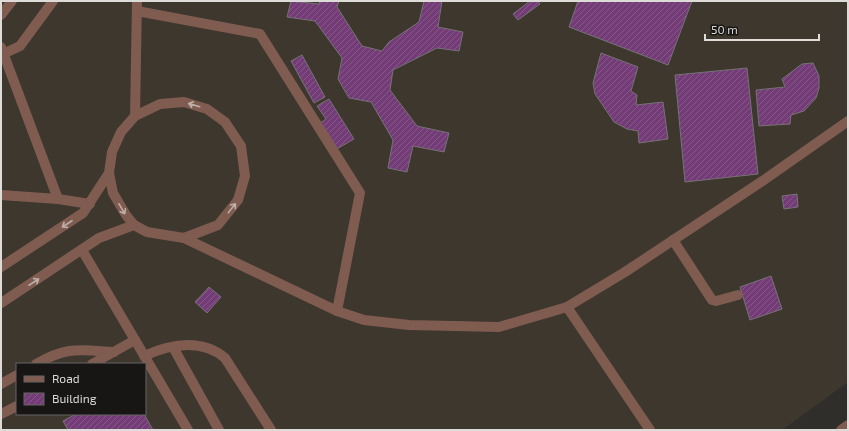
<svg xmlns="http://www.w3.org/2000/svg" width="849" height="431" viewBox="0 0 849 431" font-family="'Exo 2',sans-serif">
<defs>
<pattern id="building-hatch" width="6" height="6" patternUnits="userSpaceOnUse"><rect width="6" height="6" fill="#733c77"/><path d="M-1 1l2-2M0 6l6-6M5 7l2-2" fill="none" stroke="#86588a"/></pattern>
</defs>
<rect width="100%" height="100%" fill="#302e2b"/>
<path fill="#3d372e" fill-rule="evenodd" d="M1,1H848V382L782,430H1ZM17,364H145V414H17Z"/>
<g fill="url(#building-hatch)" stroke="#767276">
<polygon points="291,1 319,4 320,1 339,1 337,7 362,46 382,51 389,42 419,22 424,1 442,1 438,27 463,32 459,51 437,48 393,70 390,90 417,126 449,133 444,152 413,146 407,172 388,168 393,140 371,102 349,98 338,79 342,58 315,21 287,17"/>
<polygon points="530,1 538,1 540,4 518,20 513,14"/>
<polygon points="578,1 692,1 668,65 569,27"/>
<polygon points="601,53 638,67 631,91 637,95 636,105 663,102 668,139 639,143 638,131 627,129 614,122 595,94 593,83"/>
<polygon points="302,55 325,97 314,103 291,61"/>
<polygon points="813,63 819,76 819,88 816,98 804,111 791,115 790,124 759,126 756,90 785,87 782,79 802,64"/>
<polygon points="747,68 758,174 685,182 675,75"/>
<polygon points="329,99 354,139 335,150 319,124 326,119 317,106"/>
<polygon points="797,194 798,207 784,209 782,196"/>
<polygon points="771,276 782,309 750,320 740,287"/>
<polygon points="209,287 221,297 207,313 195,302"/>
<polygon points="76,414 144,414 153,430 68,430 63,421"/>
</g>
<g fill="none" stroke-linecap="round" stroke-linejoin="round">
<g stroke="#7f5b50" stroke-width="10">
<polyline points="137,11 260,34 360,193 337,311"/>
<polyline points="1,15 12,1"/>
<polyline points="1,47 58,199 90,204"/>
<polyline points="3,54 20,46 53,1"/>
<polyline points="135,116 137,1"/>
<polyline points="1,195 58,199"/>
<polyline points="184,238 337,311 364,320 409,325 499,327 567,307 625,272 764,180 848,121"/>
<polyline points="673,240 712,300 716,301 738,295"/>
<polyline points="82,250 188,430"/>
<polyline points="1,267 83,213 109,173 112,152 121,132 135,116 160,104 184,102 207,109 225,122 241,146 245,176 238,200 218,225 184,238 147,232 134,225 126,215 113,193 109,173"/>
<polyline points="1,303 99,238 134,225"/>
<polyline points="567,307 650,430"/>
<polyline points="173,347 219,430"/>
<path d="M144,356C171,344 201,338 225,358L271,430"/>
<path d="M36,364C68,346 79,350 114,352"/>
<polyline points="92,364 135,340"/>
<polyline points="1,384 17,375"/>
<polyline points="1,414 17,406"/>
<polyline points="841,430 848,425"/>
</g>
</g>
<defs><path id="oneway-shaft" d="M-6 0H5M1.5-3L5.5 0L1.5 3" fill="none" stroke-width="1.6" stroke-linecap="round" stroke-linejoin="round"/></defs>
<g stroke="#bcafa9">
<use href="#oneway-shaft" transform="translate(194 105) rotate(-164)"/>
<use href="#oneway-shaft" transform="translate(232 208) rotate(-51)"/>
<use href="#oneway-shaft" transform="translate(122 209) rotate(60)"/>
<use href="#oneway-shaft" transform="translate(67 224) rotate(147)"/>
<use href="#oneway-shaft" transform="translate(34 282) rotate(-33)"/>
</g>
<rect width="849" height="431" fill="none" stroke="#dddcd9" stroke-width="4"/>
<rect x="16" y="363" width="130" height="52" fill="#171615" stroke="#666563"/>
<rect x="24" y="376" width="20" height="6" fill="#7f5b50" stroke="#666563"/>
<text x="52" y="383" font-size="12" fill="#dddcd9">Road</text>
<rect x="24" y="393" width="20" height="12" fill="url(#building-hatch)" stroke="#666563"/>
<text x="52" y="403" font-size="12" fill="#dddcd9">Building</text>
<path d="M705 34v6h114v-6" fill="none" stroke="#dddcd9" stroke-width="2"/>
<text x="711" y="34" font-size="12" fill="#dddcd9" stroke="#171615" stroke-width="3" paint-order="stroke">50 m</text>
</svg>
